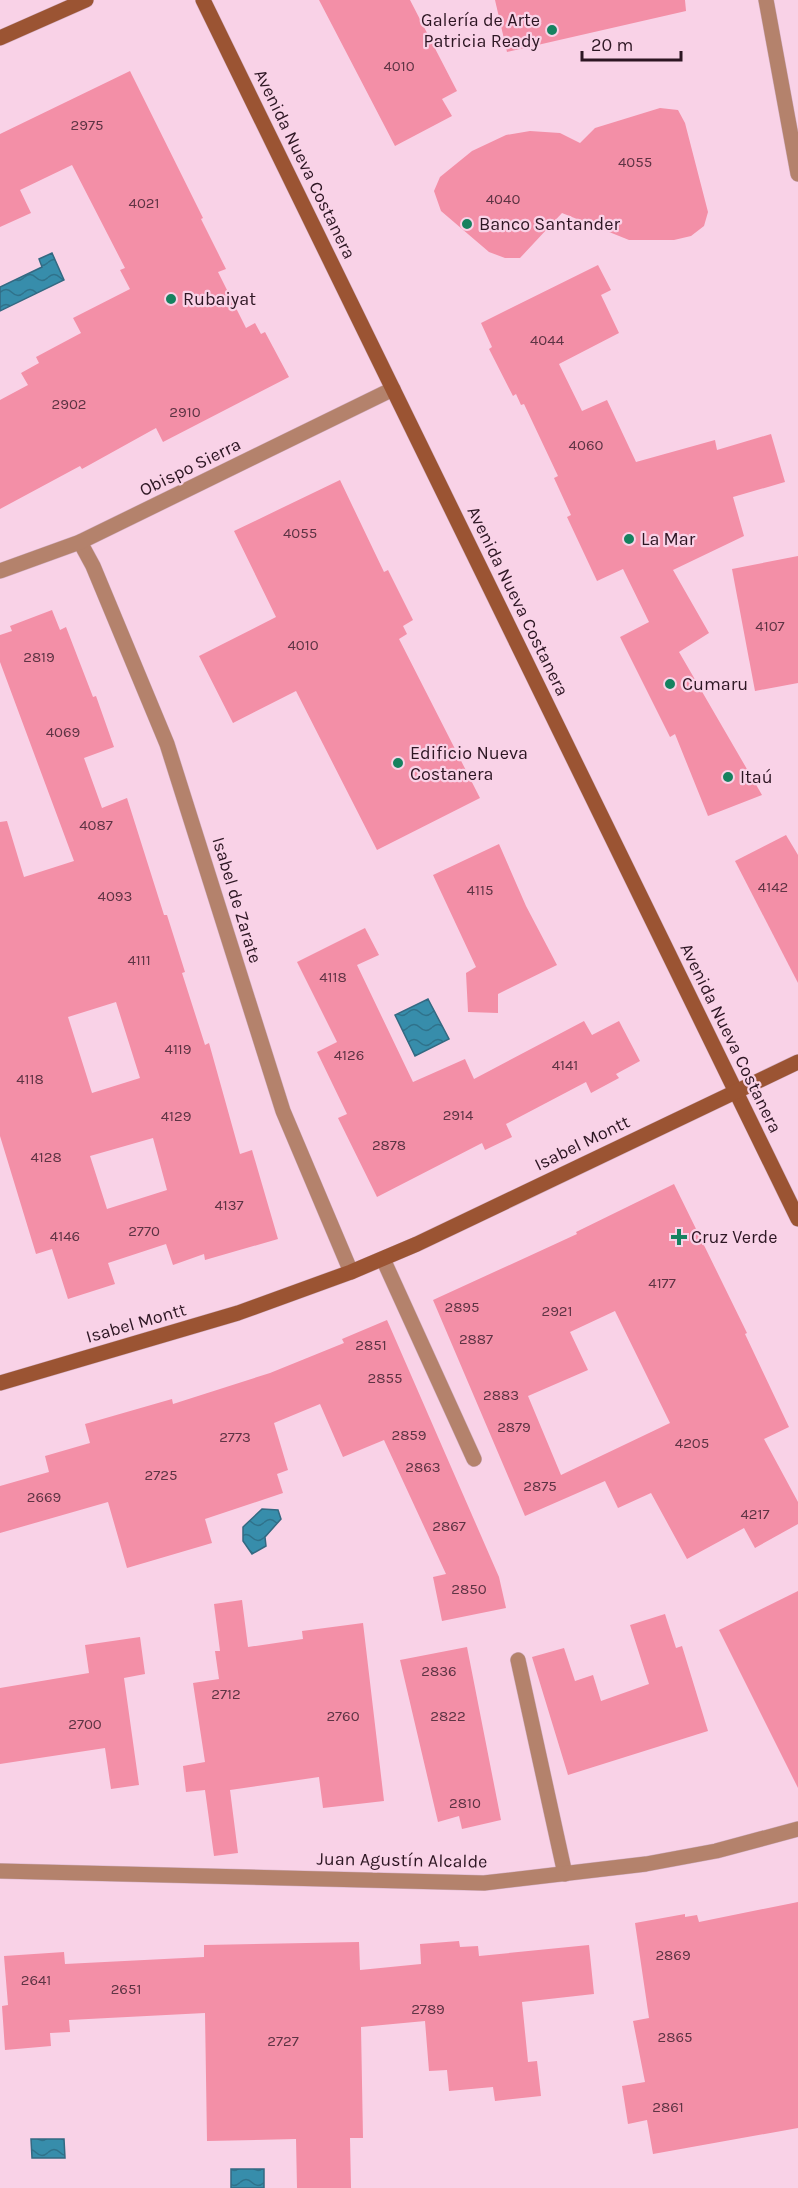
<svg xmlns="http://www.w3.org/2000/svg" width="798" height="2188" viewBox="0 0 798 2188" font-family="Karla,sans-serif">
<defs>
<pattern id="water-waves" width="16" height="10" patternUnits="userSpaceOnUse" patternTransform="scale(1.5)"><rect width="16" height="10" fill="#378dab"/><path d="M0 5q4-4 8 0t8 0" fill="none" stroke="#2f728b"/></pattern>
</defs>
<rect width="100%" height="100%" fill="#f9d2e7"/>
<g fill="url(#water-waves)" stroke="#346982" stroke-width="1.5">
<polygon points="52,253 64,280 0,311 0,287 42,267 39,259"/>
<polygon points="428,999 449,1039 415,1056 395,1015"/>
<polygon points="262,1509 278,1510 281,1519 265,1537 266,1546 252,1554 243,1541 243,1527"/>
<polygon points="31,2139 64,2139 65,2158 32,2158"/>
<rect x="231" y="2169" width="33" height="19"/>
</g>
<g fill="#f38fa7" fill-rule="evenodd">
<polygon points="319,0 410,0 457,91 442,99 452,116 395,146"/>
<polygon points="495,0 685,0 686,11 507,52"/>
<polygon points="130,71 203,218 201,219 226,269 218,272 246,328 255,323 261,334 265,332 289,377 163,442 156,428 82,469 80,466 0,509 0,400 28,385 21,373 39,363 36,357 81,333 73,318 130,289 120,270 125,268 72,165 20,190 31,213 0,227 0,134"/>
<polygon points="660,108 678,110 685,123 708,212 704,226 691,236 674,240 629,240 562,213 520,258 505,258 489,252 441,211 434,191 440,177 472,151 506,135 530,131 560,133 580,143 595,128"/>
<polygon points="598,265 611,290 601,295 619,333 559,364 582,411 607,400 636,462 715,440 717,450 771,434 785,482 733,497 744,536 673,570 709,633 679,652 762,795 708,816 675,734 670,737 620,637 649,622 623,569 597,581 567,517 571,515 554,478 558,476 524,404 521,405 516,394 513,396 489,349 492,347 481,323"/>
<polygon points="340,480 384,572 388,570 413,620 403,626 407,634 399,639 480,798 377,850 296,691 233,723 199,656 276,617 234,531"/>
<polygon points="798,556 798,683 755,691 732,569"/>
<path d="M52,610L60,630L66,627L93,697L96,696L114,747L84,758L102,808L127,798L164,915H167L185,972L182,973L205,1045L209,1043L240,1154L252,1150L278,1239L205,1260L204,1254L173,1265L166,1244L108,1263L115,1284L68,1299L52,1249L36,1254L0,1136V822L7,821L24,877L74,861L0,662V635L12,631L10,626ZM116,1002L140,1078L92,1093L68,1017ZM153,1138L167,1190L107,1209L90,1156Z"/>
<polygon points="786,835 798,855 798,983 735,861"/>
<polygon points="499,844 526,906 557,965 498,994 498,1013 468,1012 466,973 476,967 433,875"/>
<polygon points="365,928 379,955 357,965 413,1082 465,1059 474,1079 584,1021 592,1035 619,1021 640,1061 616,1074 619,1078 591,1093 586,1082 506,1124 512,1137 485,1150 482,1143 377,1197 338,1118 347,1114 317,1052 337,1042 297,962"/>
<path d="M674,1184L747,1333L745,1334L789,1427L764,1439L798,1502V1524L755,1548L744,1528L687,1559L651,1493L618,1508L605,1481L525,1516L433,1300L577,1234L576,1232ZM615,1311L670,1423L561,1475L528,1396L588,1370L570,1332Z"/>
<polygon points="387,1320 499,1577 506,1608 442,1621 433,1577 446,1574 384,1440 343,1457 320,1404 274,1423 288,1470 277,1474 283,1493 205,1519 212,1543 127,1568 108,1502 0,1533 0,1486 49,1472 45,1456 90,1443 85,1424 172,1399 173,1404 270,1373 344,1343 342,1339"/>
<polygon points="798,1591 798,1788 719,1630"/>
<polygon points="242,1600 248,1647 303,1639 302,1631 363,1623 384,1801 323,1808 319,1777 230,1790 238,1853 214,1856 205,1790 186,1792 183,1766 205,1762 193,1683 219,1679 215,1651 220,1651 214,1604"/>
<polygon points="665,1614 676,1648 682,1646 708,1731 568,1775 532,1657 564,1648 575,1681 593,1675 601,1701 649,1684 630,1625"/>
<polygon points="140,1637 145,1674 124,1678 139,1785 111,1789 105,1748 0,1764 0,1688 89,1673 85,1645"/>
<polygon points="467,1647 501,1820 462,1829 459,1816 438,1822 400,1660"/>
<polygon points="798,1902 798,2128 653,2154 647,2120 628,2124 622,2086 645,2082 633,2021 649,2018 635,1923 685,1914 685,1917 697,1915 699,1922"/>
<polygon points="459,1941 460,1947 478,1946 479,1956 589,1945 594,1994 522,2002 528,2062 537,2061 541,2096 495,2101 493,2087 449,2091 447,2070 429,2071 425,2021 361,2027 363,2138 350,2138 351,2188 297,2188 296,2139 207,2141 205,2013 69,2020 70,2032 50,2033 51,2046 5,2050 2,2006 8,2005 4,1956 64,1952 65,1964 204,1957 204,1945 359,1942 360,1970 421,1964 420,1944"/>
</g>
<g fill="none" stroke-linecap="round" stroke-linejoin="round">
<g stroke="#d4b0c4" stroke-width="16">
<g id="street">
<polyline points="766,0 798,174"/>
<polyline points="80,542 93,566 167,744 283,1111 351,1272"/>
<polyline points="0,571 80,542 393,389"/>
<polyline points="383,1259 474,1459"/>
<polyline points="518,1660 565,1874"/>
<polyline points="0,1871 484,1883 646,1864 716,1851 798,1829"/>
</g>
</g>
<g stroke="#d4b0c4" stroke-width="16">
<g id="secondary">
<polyline points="203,0 798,1219"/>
<polyline points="0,38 86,0"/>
<polyline points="0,1383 238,1313 351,1272 417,1244 798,1062"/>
</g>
</g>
<use href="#street" stroke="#b4826c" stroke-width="15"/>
<use href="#secondary" stroke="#9b5433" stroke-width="15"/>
</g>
<g fill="#15825f" stroke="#f9d2e7" stroke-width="2">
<circle cx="552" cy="30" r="6"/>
<circle cx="467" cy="224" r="6"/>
<circle cx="171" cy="299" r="6"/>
<circle cx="629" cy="539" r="6"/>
<circle cx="670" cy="684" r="6"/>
<circle cx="398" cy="763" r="6"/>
<circle cx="728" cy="777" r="6"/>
<path d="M676 1228h6v6h6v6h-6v6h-6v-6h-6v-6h6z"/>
</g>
<g text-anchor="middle" stroke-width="4.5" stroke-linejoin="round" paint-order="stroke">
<g font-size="15" fill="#5e3444">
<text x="399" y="71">4010</text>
<text x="87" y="130">2975</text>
<text x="635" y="167">4055</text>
<text x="503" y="204">4040</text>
<text x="144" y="208">4021</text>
<text x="547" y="345">4044</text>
<text x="69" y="409">2902</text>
<text x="185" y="417">2910</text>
<text x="586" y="450">4060</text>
<text x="300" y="538">4055</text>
<text x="770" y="631">4107</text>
<text x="303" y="650">4010</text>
<text x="39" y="662">2819</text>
<text x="63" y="737">4069</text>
<text x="96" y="830">4087</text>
<text x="773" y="892">4142</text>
<text x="480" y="895">4115</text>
<text x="115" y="901">4093</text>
<text x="139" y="965">4111</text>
<text x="333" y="982">4118</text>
<text x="178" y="1054">4119</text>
<text x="349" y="1060">4126</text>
<text x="565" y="1070">4141</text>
<text x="30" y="1084">4118</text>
<text x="458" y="1120">2914</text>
<text x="176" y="1121">4129</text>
<text x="389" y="1150">2878</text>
<text x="46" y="1162">4128</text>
<text x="229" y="1210">4137</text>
<text x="144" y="1236">2770</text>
<text x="65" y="1241">4146</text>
<text x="662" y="1288">4177</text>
<text x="462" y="1312">2895</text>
<text x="557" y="1316">2921</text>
<text x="476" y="1344">2887</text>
<text x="371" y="1350">2851</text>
<text x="385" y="1383">2855</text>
<text x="501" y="1400">2883</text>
<text x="514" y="1432">2879</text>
<text x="409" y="1440">2859</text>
<text x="235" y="1442">2773</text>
<text x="692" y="1448">4205</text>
<text x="423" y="1472">2863</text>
<text x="161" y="1480">2725</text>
<text x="540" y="1491">2875</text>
<text x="44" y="1502">2669</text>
<text x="755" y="1519">4217</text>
<text x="449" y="1531">2867</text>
<text x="469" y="1594">2850</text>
<text x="439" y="1676">2836</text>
<text x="226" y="1699">2712</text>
<text x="343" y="1721">2760</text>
<text x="448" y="1721">2822</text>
<text x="85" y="1729">2700</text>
<text x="465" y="1808">2810</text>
<text x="673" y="1960">2869</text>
<text x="36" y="1985">2641</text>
<text x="126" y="1994">2651</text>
<text x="428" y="2014">2789</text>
<text x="675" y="2042">2865</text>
<text x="283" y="2046">2727</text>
<text x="668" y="2112">2861</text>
</g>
<g font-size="18" fill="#2d1623" stroke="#f9d2e7" text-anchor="start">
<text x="540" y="26" text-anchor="end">Galería de Arte<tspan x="540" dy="21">Patricia Ready</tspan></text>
<text x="479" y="230">Banco Santander</text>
<text x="183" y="305">Rubaiyat</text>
<text x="641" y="545">La Mar</text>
<text x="682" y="690">Cumaru</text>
<text x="410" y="759">Edificio Nueva<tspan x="410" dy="21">Costanera</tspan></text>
<text x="740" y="783">Itaú</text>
<text x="691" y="1243">Cruz Verde</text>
</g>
<g font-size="18" fill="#2d1623" stroke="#f9d2e7">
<text transform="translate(305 164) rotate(64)" y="6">Avenida Nueva Costanera</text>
<text transform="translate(190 467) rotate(-26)" y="6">Obispo Sierra</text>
<text transform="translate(518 601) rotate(64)" y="6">Avenida Nueva Costanera</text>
<text transform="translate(237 900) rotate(73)" y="6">Isabel de Zarate</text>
<text transform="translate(731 1038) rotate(64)" y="6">Avenida Nueva Costanera</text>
<text transform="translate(582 1143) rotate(-26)" y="6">Isabel Montt</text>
<text transform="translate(136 1323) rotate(-16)" y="6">Isabel Montt</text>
<text transform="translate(402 1860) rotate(1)" y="6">Juan Agustín Alcalde</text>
</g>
</g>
<path d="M582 51v9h99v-9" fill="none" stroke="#2d1623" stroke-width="3"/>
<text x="591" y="51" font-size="18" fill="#2d1623" stroke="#f9d2e7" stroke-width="4.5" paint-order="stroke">20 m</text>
</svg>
